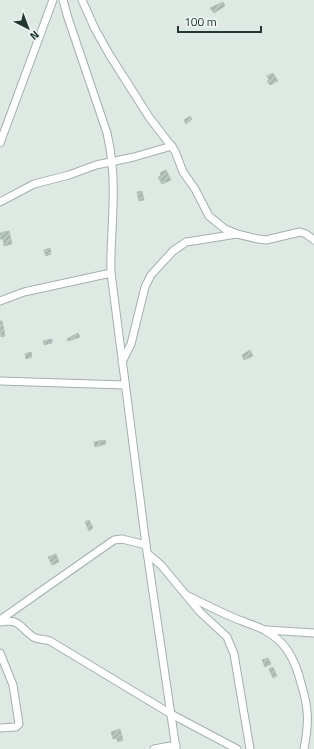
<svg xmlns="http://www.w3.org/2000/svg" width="314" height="749" viewBox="0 0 314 749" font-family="'Titillium Web',sans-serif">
<defs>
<pattern id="building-hatch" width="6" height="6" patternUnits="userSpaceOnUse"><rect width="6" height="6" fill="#b5c4bd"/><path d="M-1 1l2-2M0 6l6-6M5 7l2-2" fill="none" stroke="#93a09a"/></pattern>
</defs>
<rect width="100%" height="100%" fill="#dfe9e4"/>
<g fill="url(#building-hatch)" stroke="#b3c2bb">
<polygon points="223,2 225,6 214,13 210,8"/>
<polygon points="273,73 278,81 270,85 267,81 269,80 267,76"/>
<polygon points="190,116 192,119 186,124 184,120"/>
<polygon points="166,170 171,180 162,184 158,177 161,176 160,173"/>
<polygon points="142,191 144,200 139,201 137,192"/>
<polygon points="9,231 12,244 4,246 3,239 0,239 0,233"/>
<polygon points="50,248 51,254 46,256 44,250"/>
<polygon points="0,321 2,321 5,336 1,337"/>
<polygon points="78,333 80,337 68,341 67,339"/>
<polygon points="52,339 52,343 44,345 43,341"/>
<polygon points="250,350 253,356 244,360 242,355"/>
<polygon points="31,352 32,357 26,359 25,354"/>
<polygon points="105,440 106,444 95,447 94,442"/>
<polygon points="89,520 93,528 89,531 85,522"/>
<polygon points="56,554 59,562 52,565 48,557"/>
<polygon points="268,658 271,664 265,667 262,660"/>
<polygon points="273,667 277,676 273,678 269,669"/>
<polygon points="120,729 123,740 118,742 116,738 113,739 111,732"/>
</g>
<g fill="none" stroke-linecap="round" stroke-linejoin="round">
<g stroke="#a3b0ab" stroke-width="9">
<g id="minor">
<path d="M63,0L68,18L107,133C112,155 114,180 113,203C113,226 110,250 111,273L146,545L176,749"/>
<polyline points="82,0 95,29 109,54 149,117 175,151 183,172 195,189 209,216 225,229 237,234"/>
<polyline points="0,143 53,0"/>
<polyline points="0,202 34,184 69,175 96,165 134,157 172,146"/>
<polyline points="0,301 24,292 111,273"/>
<polyline points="122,362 131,344 145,287 151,275 173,251 186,242 193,241 237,234 258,239 266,240 300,232 306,234 314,240"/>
<polyline points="0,381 125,385"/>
<polyline points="148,554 161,565 200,612 227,637 234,654 250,749"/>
<path d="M186,595C205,604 223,614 242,621C249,624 257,626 264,630C286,641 295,660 301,683C309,709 309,722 304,749"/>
<polyline points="0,620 114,540 122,539 146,545"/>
<path d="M0,622C21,619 18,626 32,636C36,640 45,639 50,641L171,714L237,749"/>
<polyline points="266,630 314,633"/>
<polyline points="0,653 13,685 19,724 16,727 0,728"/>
<polyline points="154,749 176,745"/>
</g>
</g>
<use href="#minor" stroke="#fff" stroke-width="7"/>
</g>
<g transform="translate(28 28) rotate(138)" stroke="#eff6f2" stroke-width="3" paint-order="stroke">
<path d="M0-3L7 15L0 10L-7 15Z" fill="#223831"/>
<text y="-6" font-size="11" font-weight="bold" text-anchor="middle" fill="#223831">N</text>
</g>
<path d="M178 26v6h83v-6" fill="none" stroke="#223831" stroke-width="2"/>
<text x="184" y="26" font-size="12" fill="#223831" stroke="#eff6f2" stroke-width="3" paint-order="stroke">100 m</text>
</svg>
